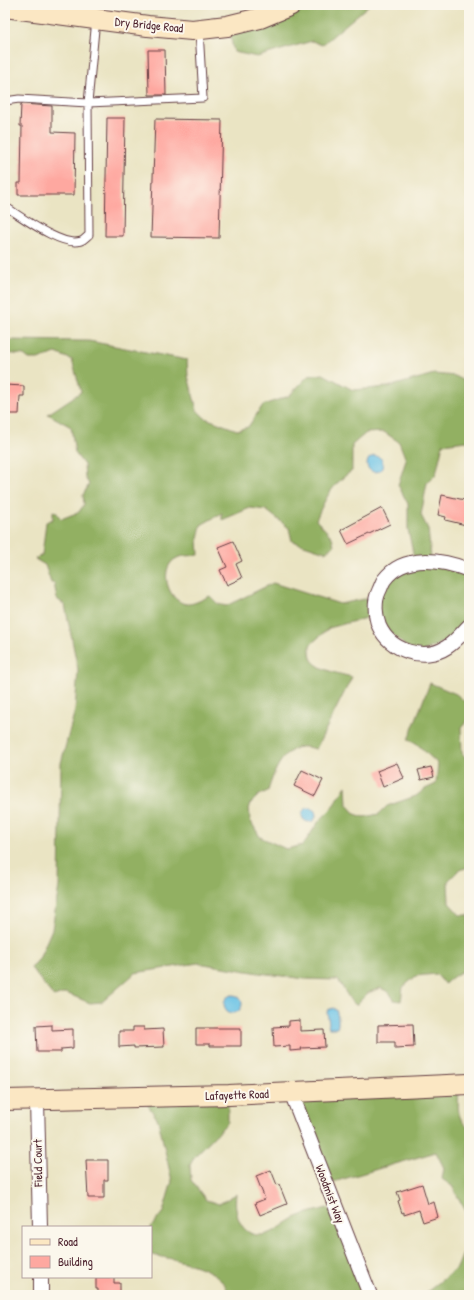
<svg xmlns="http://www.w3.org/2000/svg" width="474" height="1300" viewBox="0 0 474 1300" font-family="'Patrick Hand',sans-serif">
<rect width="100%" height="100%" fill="#fbf7ec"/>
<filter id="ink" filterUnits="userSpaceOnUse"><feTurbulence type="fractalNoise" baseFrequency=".025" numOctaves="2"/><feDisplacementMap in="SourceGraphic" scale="8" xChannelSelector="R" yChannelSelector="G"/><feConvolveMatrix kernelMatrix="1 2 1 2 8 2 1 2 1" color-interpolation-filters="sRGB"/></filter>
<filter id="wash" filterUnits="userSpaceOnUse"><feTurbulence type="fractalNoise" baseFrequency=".012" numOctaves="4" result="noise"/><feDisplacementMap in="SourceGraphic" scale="16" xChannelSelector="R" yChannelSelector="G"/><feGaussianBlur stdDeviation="0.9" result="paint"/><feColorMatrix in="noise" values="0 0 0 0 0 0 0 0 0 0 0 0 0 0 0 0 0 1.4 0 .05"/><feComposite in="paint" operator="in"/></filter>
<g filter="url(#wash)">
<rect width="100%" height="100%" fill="#eae4c3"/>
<g fill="#92b062" stroke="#6e6846" fill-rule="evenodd">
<polygon points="288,5 369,5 322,45 312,41 257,57 234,52 228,27"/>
<path d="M5,340L89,341L187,360L188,376L197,410L205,418L237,430L248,427L263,405L289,396L308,376L323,374L353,390L388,387L434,374L455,376L469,383V443L466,441L443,444L436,474L427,483L421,515L428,529L431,558L469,571V624L459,635L415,655L373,616L329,628L310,645C310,649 310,655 311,658C316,670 341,674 352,677L316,749C311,748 305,746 300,747C281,752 273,774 268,791L259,795L249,805L250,820L260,837L286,849L303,845L319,821L331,809L346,786L347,805L355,814L364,817L379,814L387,806L416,796L425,789L436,784L438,764L416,743L408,740L430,683L456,694L469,705V719L461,728L462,753L469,762V867L459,870L448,881L449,903L460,915H469V966C461,973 452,976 445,984L436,974L416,976L403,987L401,1001L394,1000L389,992L380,988L368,993L356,1005L351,1001L338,980L305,979L259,973L198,963L135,973L102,1002L90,1003L66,993L54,997L31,968L39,959L52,929L59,886L61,763L75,710L78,670L65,605L57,599L54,583H51L45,565L35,559L42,555L46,522L53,519V511L56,512L61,519L79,512L84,504L83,495L89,484L85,478L84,465L75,453L71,427L48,414L81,392L72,360L56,353L38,359H29L24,355L5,353ZM384,432L399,442L406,460L398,485L408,504V529L414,558L373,599L369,598L340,604L273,583L226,606L218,604L210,596C203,599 193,605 186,604C167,601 158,567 177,558C183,555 193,556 199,555L198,539L201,525L222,513V520L250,508L266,510L289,528L292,541L325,552L334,546L332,537L316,520C325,499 332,484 352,471V445L366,433Z"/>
<path d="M459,1085C459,1101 454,1118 469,1128V1217L452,1186L442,1179L444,1168L436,1152L323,1185L298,1092Z"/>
<path d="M228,1096V1122L195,1156L190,1165L191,1180L206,1200L219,1204L236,1194C233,1214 242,1241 267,1234C278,1231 287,1221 297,1217C306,1213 317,1211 327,1208L330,1210L365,1295H229C227,1290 226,1285 222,1281C210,1266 170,1258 151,1255V1227L163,1212L172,1181L158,1120L143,1098Z"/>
<polygon points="469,1239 469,1295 423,1295 457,1268"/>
</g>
<g fill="#69c2e6" stroke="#5a7088">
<circle cx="375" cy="464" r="8"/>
<circle cx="309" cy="815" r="7"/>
<circle cx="233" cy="1004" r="9"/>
<path d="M333,1008L336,1010C338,1015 339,1024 337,1028H329L328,1025L329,1024L327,1012L328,1010Z"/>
</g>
<g id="blocks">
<g fill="#fea8a0">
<polygon points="148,50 165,50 166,95 149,95"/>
<polygon points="21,104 52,106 52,132 75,133 74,195 18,195 18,183 21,183 22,126 20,126"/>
<polygon points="107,118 125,118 123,236 105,236"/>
<polygon points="155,119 222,120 219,238 151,237"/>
<polygon points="5,385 24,386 24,396 20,396 19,414 5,414"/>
<polygon points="442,495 469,501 469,513 466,525 445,520 446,517 438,515"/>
<polygon points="382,508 390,524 348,544 341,530"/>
<polygon points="233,541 242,561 236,564 242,578 227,585 220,570 227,567 218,547"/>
<polygon points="397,763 404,778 383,787 377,771"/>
<polygon points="431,767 434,777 421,780 418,770"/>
<polygon points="302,770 323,780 315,796 294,786"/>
<polygon points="300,1020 300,1031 324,1030 325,1047 301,1048 302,1050 290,1051 290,1046 274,1047 273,1027 289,1026 289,1021"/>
<polygon points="413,1024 414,1047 395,1048 395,1042 378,1042 378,1025"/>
<polygon points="52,1025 52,1030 73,1029 73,1048 61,1049 61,1052 37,1052 36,1026"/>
<polygon points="133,1027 144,1027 144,1030 163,1029 164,1047 134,1048 134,1046 119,1047 119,1031 133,1031"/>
<polygon points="196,1028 241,1028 241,1046 210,1046 210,1044 196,1044"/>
<polygon points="86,1160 108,1160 108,1180 104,1180 104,1198 88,1198"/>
<polygon points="271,1170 277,1185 279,1184 287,1204 260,1215 255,1203 265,1199 256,1176"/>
<polygon points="422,1184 428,1204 434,1202 438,1217 423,1222 419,1210 404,1215 404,1212 402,1213 398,1201 400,1200 397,1192"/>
<polygon points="96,1277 114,1277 114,1283 120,1283 120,1295 98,1295 98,1289 96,1289"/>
</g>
</g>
</g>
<g filter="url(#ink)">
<use href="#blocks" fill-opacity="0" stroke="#623d42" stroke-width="1"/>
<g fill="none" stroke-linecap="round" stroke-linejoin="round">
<g stroke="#623d42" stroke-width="9">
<g id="lane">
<polyline points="96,19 88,103 203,98 199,30"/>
<path d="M5,101L19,99L88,103L89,235C87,236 84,240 81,241C63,248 22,217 6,207L5,205"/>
</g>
</g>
<g stroke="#623d42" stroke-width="16">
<g id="street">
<path d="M469,570C442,560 404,553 384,580C382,583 381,587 379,591C374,601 375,616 379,626C390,651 424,662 447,647C455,642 462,633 469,626"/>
<polyline points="291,1092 370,1295"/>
<polyline points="37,1100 40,1227"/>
<polyline points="41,1277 41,1295"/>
</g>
</g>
<g stroke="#623d42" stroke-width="22">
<g id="secondary">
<polyline points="5,7 148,26 192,30 227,26 260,18 291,5"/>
<polyline points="5,1100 229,1095 469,1084"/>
</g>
</g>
<use href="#lane" stroke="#fff" stroke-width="7"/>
<use href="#street" stroke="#fff" stroke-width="14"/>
<use href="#secondary" stroke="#fbe7c3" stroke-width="20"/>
</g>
</g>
<g text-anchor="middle" stroke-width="4" stroke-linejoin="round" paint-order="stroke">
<g font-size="12" fill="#4a1f2b" stroke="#fbf7ec">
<text transform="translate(149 25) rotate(6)" y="4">Dry Bridge Road</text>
<text transform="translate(237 1095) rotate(-2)" y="4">Lafayette Road</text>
<text transform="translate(38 1163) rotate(-91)" y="4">Field Court</text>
<text transform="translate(330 1194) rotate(69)" y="4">Woodmist Way</text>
</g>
</g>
<rect width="474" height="1300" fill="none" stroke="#fbf7ec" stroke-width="20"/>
<rect x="22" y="1226" width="130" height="52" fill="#fbf7ec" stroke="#b4a19f"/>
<rect x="30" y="1239" width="20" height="6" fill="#fbe7c3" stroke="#b4a19f"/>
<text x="58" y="1246" font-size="12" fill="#4a1f2b">Road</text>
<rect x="30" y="1256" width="20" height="12" fill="#fea8a0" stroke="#b4a19f"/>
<text x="58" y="1266" font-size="12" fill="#4a1f2b">Building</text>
</svg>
